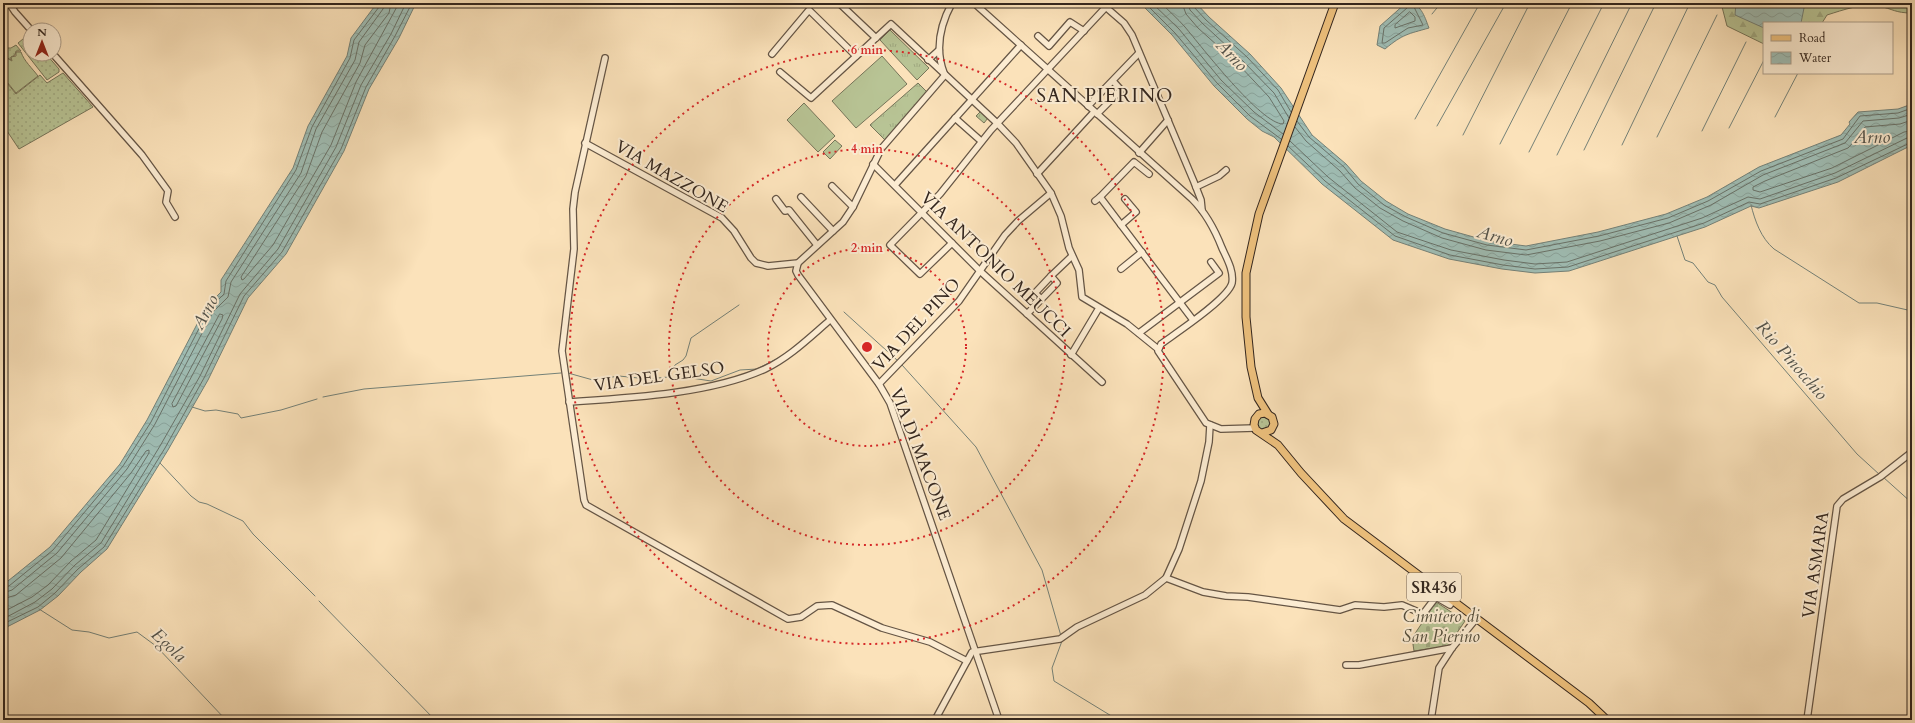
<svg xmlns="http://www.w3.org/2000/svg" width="1915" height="723" viewBox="0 0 1915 723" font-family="Cardo,serif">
<defs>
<pattern id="grass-dots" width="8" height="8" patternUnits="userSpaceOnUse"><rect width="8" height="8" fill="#b8c495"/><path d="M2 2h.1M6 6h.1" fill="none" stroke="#9fa880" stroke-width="1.8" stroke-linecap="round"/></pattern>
<pattern id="forest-firs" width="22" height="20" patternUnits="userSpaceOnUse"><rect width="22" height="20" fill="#b8c495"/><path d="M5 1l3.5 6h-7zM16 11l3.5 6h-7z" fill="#9fa880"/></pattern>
<pattern id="cemetery-stones" width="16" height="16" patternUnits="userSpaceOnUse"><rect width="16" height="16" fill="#b8c495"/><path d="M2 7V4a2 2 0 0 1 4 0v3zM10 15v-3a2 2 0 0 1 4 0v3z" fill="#9fa880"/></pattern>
<pattern id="park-tufts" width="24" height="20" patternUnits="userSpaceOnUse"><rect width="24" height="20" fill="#b8c495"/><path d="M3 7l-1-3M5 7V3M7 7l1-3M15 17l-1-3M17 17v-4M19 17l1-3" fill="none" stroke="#9fa880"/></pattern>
<pattern id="water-waves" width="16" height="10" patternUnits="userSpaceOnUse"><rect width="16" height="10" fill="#9fbdb4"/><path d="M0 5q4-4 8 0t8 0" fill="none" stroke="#89a29a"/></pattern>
</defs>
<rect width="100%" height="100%" fill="#fbe2ba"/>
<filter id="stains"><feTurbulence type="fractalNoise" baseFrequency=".005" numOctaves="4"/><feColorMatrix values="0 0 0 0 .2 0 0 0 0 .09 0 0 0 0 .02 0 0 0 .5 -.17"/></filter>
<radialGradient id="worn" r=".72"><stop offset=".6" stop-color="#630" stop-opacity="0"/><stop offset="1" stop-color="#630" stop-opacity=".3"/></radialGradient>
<g fill="url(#grass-dots)" stroke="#76755a">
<polygon points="28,35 30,37 30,54 46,54 59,69 59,72 47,80 18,43"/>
<polygon points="16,45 21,51 16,51 15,55 11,57 11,60 3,55 3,48 11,48"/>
<polygon points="63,73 93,107 19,149 3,125 3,78 16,94 40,75 47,83"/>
<polygon points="1260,416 1268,417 1271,424 1268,430 1259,429 1256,423"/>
</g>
<path fill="url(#forest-firs)" stroke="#76755a" d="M1721,3H1912V13C1895,13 1893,9 1879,6C1862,3 1843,10 1827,15L1822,23H1764V44L1727,26Z"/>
<polygon fill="url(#cemetery-stones)" stroke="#76755a" points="1436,602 1465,621 1448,646 1414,651 1412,638"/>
<g fill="url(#park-tufts)" stroke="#76755a">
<polygon points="890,30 929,68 917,80 880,40"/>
<polygon points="918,83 927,92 885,140 870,125"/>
<polygon points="981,111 988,118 984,123 976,116"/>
</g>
<g fill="#b8c495" stroke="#76755a">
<path d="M16,52H21C24,61 32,68 38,76L16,93L3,77V56L12,61L11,57L16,56Z"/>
<polygon points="882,56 907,84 856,128 832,101"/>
<polygon points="804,103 835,136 818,152 787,120"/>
<polygon points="835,140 842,146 830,159 823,152"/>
</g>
<g fill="url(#water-waves)" stroke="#748178">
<polygon points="377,3 416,3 399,38 369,89 344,151 286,254 248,298 208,380 168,450 107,549 81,572 58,596 40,610 3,629 3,585 50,547 120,464 147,420 206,307 221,292 221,280 293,168 308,126 347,56 351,38"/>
<polygon points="1140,3 1196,3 1209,17 1250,54 1281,88 1312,135 1346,164 1361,181 1386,201 1408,214 1445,229 1488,241 1526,246 1598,232 1666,214 1707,197 1759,167 1841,135 1850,124 1849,122 1858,112 1898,109 1912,104 1912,145 1838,182 1759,208 1751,206 1705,227 1569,271 1535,273 1502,269 1449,259 1393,240 1322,184 1274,137 1262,131 1247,119 1214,86 1172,35"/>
<path d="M1406,3C1421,3 1424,15 1429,28C1408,34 1403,34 1385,49L1377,45L1380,26Z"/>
<polygon points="1736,3 1805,3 1801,23 1764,23 1764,28 1735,15"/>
</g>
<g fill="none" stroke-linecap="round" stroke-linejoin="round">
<g stroke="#697269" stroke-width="1">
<polyline points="391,3 389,13 365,45 360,63 322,132 306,176 241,277 242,280 244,279 273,245 331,145 356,82 399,3"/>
<polyline points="1145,3 1175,33 1217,83 1250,116 1281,139"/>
<polyline points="1152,3 1179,29 1221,80 1254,112 1283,134"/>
<path d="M1161,3C1169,11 1177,18 1185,27C1201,46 1261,124 1283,124L1284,121L1269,97L1239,65L1198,28L1186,14L1182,3"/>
<polyline points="1188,3 1190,10 1202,23 1243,61 1274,93 1289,118"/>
<polyline points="1193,3 1194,7 1206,20 1247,57 1278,90 1291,112"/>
<polyline points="1408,3 1407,8 1384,28 1382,43 1385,43 1408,28 1423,25 1412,3"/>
<polygon points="1410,12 1415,17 1415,21 1395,28 1395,25"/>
<polyline points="1912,120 1900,124 1865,127 1861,134 1848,148 1765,181 1753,187 1753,190 1760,192 1832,168 1904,132 1912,131"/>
<polyline points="1297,121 1309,137 1344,167 1358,184 1384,205 1406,217 1443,233 1487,245 1526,250 1599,236 1668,218 1708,201 1761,171 1843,139 1860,116 1898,113 1912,108"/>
<polyline points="1295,127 1306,141 1340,171 1355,188 1380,208 1403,221 1442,238 1486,250 1526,255 1600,241 1669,223 1711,205 1763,175 1845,143 1863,121 1899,118 1912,114"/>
<polyline points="1290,141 1328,177 1397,232 1451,250 1504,260 1535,264 1567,262 1702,218 1748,197 1760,199 1835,173 1907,138 1912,137"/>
<polyline points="1288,146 1325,181 1395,236 1450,255 1503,265 1535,269 1568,267 1704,223 1749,202 1760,204 1836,178 1912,142"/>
<polygon points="220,314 223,315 222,319 176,406 173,407 172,404"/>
<polyline points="3,588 9,586 53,550 123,466 151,422 209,309 224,294 226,281 296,170 312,127 350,58 354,40 379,7 380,3"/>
<polyline points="3,593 12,590 57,553 127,469 155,424 213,312 228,297 231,282 301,173 316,129 355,60 359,42 383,9 385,3"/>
<polyline points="3,599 16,595 61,558 131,473 146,451 149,450 149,453 96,540 71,561 48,585 32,597 3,612"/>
<polyline points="3,619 35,602 52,589 75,565 101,543 160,446 200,376 240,294 278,249 336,147 361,85 391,34 406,3"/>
<polyline points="3,624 38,607 55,593 78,569 104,547 165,448 204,378 244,296 282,252 341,149 366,87 395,36 412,3"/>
</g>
<g stroke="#748178" stroke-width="1">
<polyline points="1432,14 1441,3"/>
<polyline points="1775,117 1798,73"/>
<polyline points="1415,119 1480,3"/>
<polyline points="1437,126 1506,3"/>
<polyline points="1729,128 1764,60"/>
<polyline points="1702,131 1746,42"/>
<polyline points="1463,135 1530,3"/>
<polyline points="1657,137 1717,15"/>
<polyline points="1500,144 1572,3"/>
<polyline points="1622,145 1690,3"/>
<polyline points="1584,150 1656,3"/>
<polyline points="1529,152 1604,3"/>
<polyline points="1557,155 1632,3"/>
<path d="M1751,205C1755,221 1761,238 1774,249L1859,303H1877L1912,311"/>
<polyline points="1677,236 1685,260 1693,263 1708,282 1715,285 1722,297 1857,454 1880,475"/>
<polyline points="844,312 898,361"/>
<polyline points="902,365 976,447 1042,570 1061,636"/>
<polyline points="568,373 593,380 619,376 648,379 668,377 674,379 685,377 711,381 740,370 757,369 780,357"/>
<polyline points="668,376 675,365 683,360 686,356 691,338 739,305"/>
<polyline points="323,397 364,389 561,373"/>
<polyline points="192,407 205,411 216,410 238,414 241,418 281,410 317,399"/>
<polyline points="160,463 191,496 199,502 207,504 243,521 253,534 315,596"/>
<polyline points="1883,477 1912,503"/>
<polyline points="319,601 435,720"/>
<polyline points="39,609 72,630 89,632 109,638 137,632 156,646 226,720"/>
<polyline points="1062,641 1052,668 1054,681 1118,720"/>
</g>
<g stroke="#655545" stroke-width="8">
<g id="minor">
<polyline points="9,3 15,12 31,30"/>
<polyline points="839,3 876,38"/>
<path d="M974,3L1192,199C1206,213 1215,230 1222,248C1227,259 1234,271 1232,283C1228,299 1176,333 1161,344L1158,351L1206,423L1221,429L1255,428"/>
<polyline points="1101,3 1124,23 1132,35 1194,182 1201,200 1202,210"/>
<polyline points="1038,36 1049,46 1070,22 1084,31"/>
<polyline points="53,54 142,155 168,191 166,202 175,217"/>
<polyline points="772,54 809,10 856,56"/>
<polyline points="605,58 575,192 573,209 574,249 562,351 584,500 586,505 788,619 801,617 817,606 832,605 882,628 930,642 967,661"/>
<polyline points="928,60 939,50"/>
<polyline points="780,72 811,98 891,24 997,123 1016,143 1051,193 1061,216 1069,248 1079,270 1082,297 1127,324 1158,349"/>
<path d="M944,73C935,49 940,25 952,3"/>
<polyline points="1088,106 1139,53"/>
<polyline points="1097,114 1121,90 1113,81"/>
<polyline points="955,118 981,141"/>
<polyline points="585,143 722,218 734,231 751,258 756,263 768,266 798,263 843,222 853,207 881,149 945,75"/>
<polyline points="1139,153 1168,120"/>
<polyline points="873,164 980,271 1102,382"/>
<polyline points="1037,174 1094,112"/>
<polyline points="1149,174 1134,162 1100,197 1193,320"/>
<polyline points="895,185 1021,45"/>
<polyline points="832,186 853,207"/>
<polyline points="1196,187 1219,176 1226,170"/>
<polyline points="801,197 833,231"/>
<polyline points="776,199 785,211 789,210 817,245"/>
<polyline points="1095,201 1100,197"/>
<polyline points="1121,225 1136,212 1125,199"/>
<polyline points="952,243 920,274 890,245 940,194 991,130 1106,7"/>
<polyline points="798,263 796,271 798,275 879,384 890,403 999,720"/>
<polyline points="1121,269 1142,252"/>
<polyline points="1041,299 1035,293 1051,276"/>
<polyline points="1027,314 1057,283 1051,276 1072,256"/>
<polyline points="1139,333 1219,273 1211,262"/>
<polyline points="1071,355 1099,308"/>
<polyline points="879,384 959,301 1005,235 1018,221 1051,193"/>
<path d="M569,402C629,398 710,394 765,369C790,357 810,337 830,320"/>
<polyline points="1166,578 1203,592 1226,596 1248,597 1340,610 1355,605 1384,607 1402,605 1423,614 1436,597 1450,605 1452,601"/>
<polyline points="1346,665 1359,665 1452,648"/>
<polyline points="935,720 972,652 1060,639 1077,627 1145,595 1166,578 1179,549 1201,481 1209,442 1210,425"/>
<polyline points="1431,720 1439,668 1452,648 1476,619"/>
<polyline points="1807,720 1837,506 1843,499 1880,477 1912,452"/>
</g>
</g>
<g stroke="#33261e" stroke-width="9">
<g id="major">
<polyline points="1268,414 1258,398 1251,367 1246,317 1246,273 1259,214 1335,3"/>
<polyline points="1262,433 1271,430 1274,424 1272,417 1265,413 1259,414 1255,419 1254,425 1256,430 1278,445 1301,473 1344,519 1589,703 1607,720"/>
</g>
</g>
<use href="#minor" stroke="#fcecd2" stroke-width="5.5"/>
<use href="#major" stroke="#eec17d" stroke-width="7"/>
</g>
<g fill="none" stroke="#d62828" stroke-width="2" stroke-dasharray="2 4">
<circle cx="867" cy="347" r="99"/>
<circle cx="867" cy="347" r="198"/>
<circle cx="867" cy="347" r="297"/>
</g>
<g text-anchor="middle" stroke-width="4" stroke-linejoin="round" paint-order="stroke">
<rect fill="#fcecd2" stroke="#6f6154" stroke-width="1" x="1407" y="573" width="54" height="28" rx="3"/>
<g font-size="16" font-weight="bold" fill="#33261e">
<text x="1434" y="593">SR436</text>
</g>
<g font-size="17" fill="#33261e" stroke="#fcecd2">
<text transform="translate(672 176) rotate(30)" y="6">VIA MAZZONE</text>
<text transform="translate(996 264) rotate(44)" y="6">VIA ANTONIO MEUCCI</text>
<text transform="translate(916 324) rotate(-47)" y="6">VIA DEL PINO</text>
<text transform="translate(659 376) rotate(-8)" y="6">VIA DEL GELSO</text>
<text transform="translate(921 454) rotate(69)" y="6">VIA DI MACONE</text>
<text transform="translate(1815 565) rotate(-82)" y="6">VIA ASMARA</text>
</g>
<g font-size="17" font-style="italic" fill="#544e3c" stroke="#fcecd2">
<text x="1441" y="622">Cimitero di<tspan x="1441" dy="20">San Pierino</tspan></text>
</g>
<g font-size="18" font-style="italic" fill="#53534b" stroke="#fcecd2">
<text transform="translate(1232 55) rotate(46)" y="6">Arno</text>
<text x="1872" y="143">Arno</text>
<text transform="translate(1495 236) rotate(16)" y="6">Arno</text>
<text transform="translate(205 312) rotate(-62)" y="6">Arno</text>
<text transform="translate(1792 360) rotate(49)" y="6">Rio Pinocchio</text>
<text transform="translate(169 645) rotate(43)" y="6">Egola</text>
</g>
<g font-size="19" letter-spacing="1" fill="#33261e" stroke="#fcecd2">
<text x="1105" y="102">SAN PIERINO</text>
</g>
</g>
<circle cx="867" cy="347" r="6" fill="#d62828" stroke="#fcecd2" stroke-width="2"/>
<g font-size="12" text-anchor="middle" font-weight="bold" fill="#d62828" stroke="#fcecd2" stroke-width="4" stroke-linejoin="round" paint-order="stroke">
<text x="867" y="54">6 min</text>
<text x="867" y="153">4 min</text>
<text x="867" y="252">2 min</text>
</g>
<rect width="1915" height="723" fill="none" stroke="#fbe2ba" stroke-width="16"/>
<rect x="4" y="4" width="1907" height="715" fill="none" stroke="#33261e" stroke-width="2"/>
<rect x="8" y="8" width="1899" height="707" fill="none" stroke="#33261e"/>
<rect x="1763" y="22" width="130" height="52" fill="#fcecd2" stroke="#ac9d8a"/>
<rect x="1771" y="35" width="20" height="6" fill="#eec17d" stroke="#ac9d8a"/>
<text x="1799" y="42" font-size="12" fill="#33261e">Road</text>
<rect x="1771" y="52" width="20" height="12" fill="url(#water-waves)" stroke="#ac9d8a"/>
<text x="1799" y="62" font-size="12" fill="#33261e">Water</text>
<g transform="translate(42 42)"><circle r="19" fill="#fcecd2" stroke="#ac9d8a"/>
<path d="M0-3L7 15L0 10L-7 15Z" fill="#8f2418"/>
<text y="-6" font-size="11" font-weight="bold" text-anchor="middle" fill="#33261e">N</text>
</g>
<rect width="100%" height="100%" filter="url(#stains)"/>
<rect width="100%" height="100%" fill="url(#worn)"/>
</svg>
